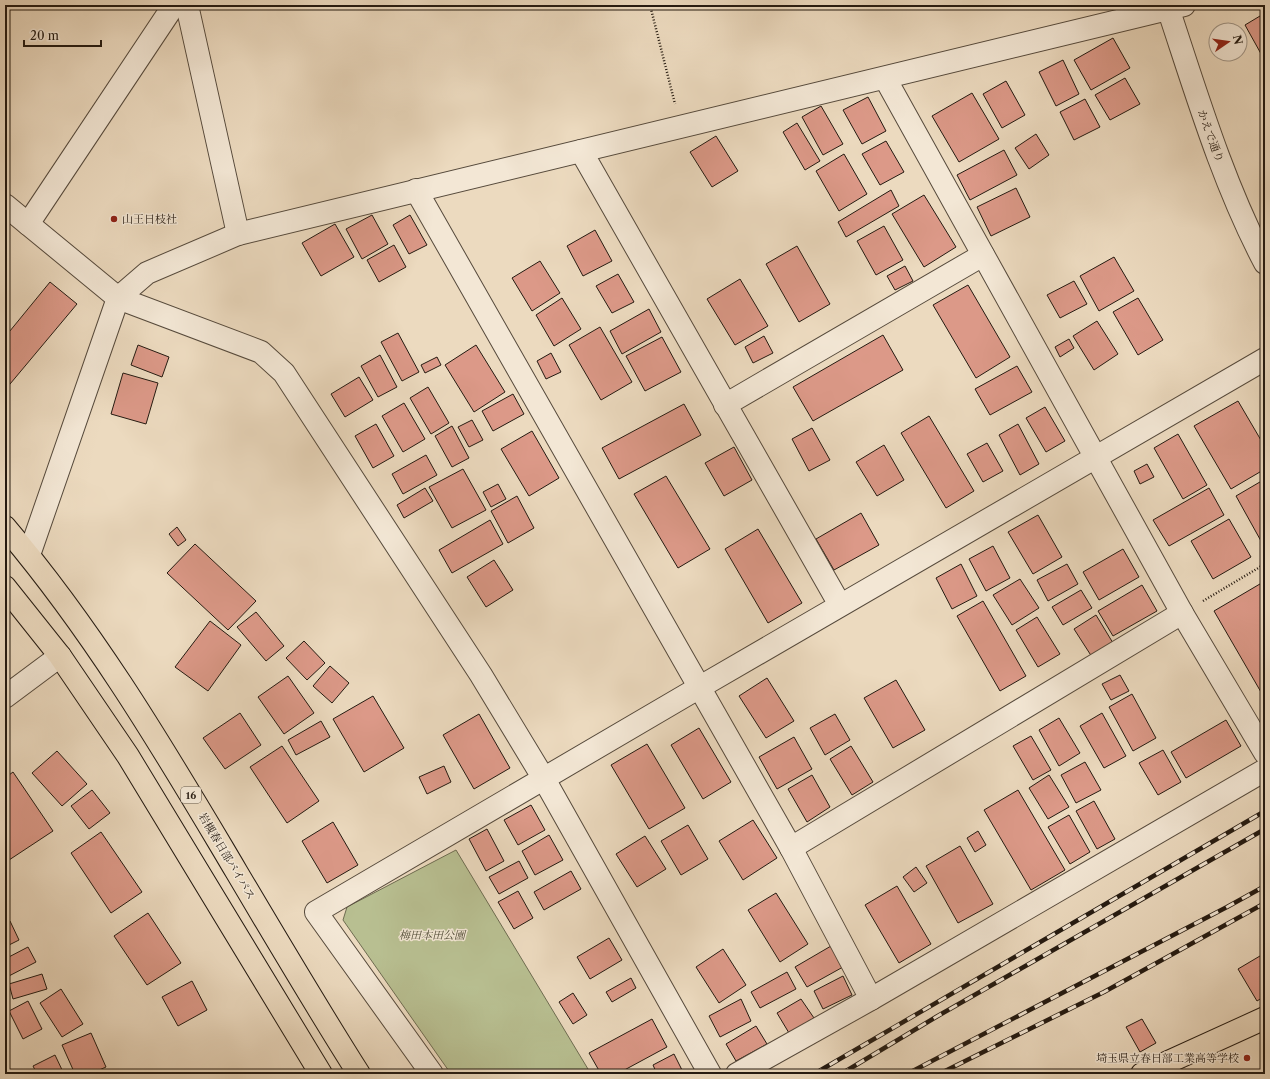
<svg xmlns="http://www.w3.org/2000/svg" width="1270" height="1079" viewBox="0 0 1270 1079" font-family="'Libre Caslon Text','Noto Serif JP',serif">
<rect width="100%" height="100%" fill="#ecdabf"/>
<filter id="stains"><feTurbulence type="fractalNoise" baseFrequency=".005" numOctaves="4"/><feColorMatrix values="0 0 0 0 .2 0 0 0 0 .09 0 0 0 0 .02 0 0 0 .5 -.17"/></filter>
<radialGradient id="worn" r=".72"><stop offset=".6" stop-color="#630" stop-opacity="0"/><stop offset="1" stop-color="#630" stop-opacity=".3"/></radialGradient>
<polygon fill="#b8bf91" stroke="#6e6c51" points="456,850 591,1074 451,1074 343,920 347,907"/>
<g fill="#dc9988" stroke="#241a11">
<polygon points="1265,13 1265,61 1245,25"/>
<polygon points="1113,38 1130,68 1091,90 1074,60"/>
<polygon points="1063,60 1079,94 1056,106 1039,72"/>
<polygon points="1125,78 1140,104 1110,120 1095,95"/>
<polygon points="1006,81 1025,115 1002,128 983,94"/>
<polygon points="972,93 999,139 959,162 932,116"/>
<polygon points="868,97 886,131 862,144 843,110"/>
<polygon points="1085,99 1100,127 1074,140 1060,112"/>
<polygon points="821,106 843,144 823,155 802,117"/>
<polygon points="797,123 820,161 805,170 783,132"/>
<polygon points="1036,134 1049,155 1029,169 1015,148"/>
<polygon points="716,136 738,171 712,187 690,152"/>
<polygon points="886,141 904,172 880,185 862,154"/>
<polygon points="1004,150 1017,175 970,200 957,175"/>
<polygon points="844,154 867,194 839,211 816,171"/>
<polygon points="1016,188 1030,217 991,236 977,207"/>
<polygon points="891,190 899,206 846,237 838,222"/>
<polygon points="924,195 956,247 924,267 892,214"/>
<polygon points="372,215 388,244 362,259 346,229"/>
<polygon points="410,215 427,245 409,254 393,225"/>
<polygon points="335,224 354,257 321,276 302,243"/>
<polygon points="884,226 903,260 876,275 857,241"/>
<polygon points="595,230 612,261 583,276 567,246"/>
<polygon points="394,245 406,267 379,282 367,260"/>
<polygon points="797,246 830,304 799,322 766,264"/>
<polygon points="1114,257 1134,291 1099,311 1080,276"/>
<polygon points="540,261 560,293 532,311 512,278"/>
<polygon points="905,266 913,281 895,290 887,276"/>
<polygon points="618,274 634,302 612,313 596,286"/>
<polygon points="740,279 768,326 735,345 707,299"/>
<polygon points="1074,281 1087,304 1060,318 1047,295"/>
<polygon points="50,282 77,304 5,390 5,337"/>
<polygon points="968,285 1010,357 976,378 933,305"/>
<polygon points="562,298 581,329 554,346 536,315"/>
<polygon points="1138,298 1163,340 1138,355 1113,312"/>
<polygon points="649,309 661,332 622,354 610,331"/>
<polygon points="1097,321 1118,354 1094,370 1073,336"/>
<polygon points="600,327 632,382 601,400 569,345"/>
<polygon points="398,333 419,372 402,381 381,342"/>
<polygon points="883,335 903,370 813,421 793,387"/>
<polygon points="764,336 773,353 753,363 745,347"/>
<polygon points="662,337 681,372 645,391 626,356"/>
<polygon points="1069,339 1074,348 1060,357 1055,347"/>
<polygon points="138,345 169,357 162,377 131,365"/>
<polygon points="476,345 505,392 474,412 445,365"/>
<polygon points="551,353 561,372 546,379 537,361"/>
<polygon points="380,355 397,387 378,397 361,366"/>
<polygon points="437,357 441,365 425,373 421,365"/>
<polygon points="1017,366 1032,392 990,415 975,389"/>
<polygon points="123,373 158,383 146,424 111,414"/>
<polygon points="359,377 373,400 345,417 331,394"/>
<polygon points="428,387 449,423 431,434 410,398"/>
<polygon points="513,394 524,414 493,431 482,411"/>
<polygon points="1238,401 1265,447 1265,469 1231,489 1194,426"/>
<polygon points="404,403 425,439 403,452 382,416"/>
<polygon points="684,404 701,435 619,479 602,448"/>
<polygon points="1045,407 1065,441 1046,452 1026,418"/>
<polygon points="929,416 974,491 946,508 901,433"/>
<polygon points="472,420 483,440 469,447 458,427"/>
<polygon points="376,424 394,456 373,468 355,436"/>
<polygon points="1018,424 1039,464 1020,475 999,435"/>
<polygon points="452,426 469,458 452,467 435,436"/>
<polygon points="812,428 830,460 809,471 792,439"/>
<polygon points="532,431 559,478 529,496 501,449"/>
<polygon points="1178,434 1207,485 1183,499 1154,448"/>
<polygon points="987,443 1003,471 983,482 967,454"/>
<polygon points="884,445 904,480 877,496 856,462"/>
<polygon points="734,447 752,480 724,496 705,463"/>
<polygon points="426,455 437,475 403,494 392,474"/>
<polygon points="1147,464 1154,477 1140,484 1134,471"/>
<polygon points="463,469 486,510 452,528 429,487"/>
<polygon points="666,476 710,549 678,568 634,494"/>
<polygon points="1265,479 1265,539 1261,541 1236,496"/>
<polygon points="498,484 506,499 491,507 483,492"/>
<polygon points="425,488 433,501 404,518 397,505"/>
<polygon points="1209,488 1224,515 1169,546 1153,520"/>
<polygon points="517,496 534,528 508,543 491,511"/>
<polygon points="861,513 879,545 834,570 816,539"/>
<polygon points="1038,515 1062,557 1033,574 1008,532"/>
<polygon points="1229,519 1251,557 1213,579 1191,541"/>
<polygon points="490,520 503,544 452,573 439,550"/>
<polygon points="177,527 186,540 178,546 169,534"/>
<polygon points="758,529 802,603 768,623 725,549"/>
<polygon points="195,544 256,601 228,630 167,573"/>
<polygon points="993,546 1010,578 986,591 969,559"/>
<polygon points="1123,549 1139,577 1099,600 1083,572"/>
<polygon points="494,560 513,590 486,607 467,577"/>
<polygon points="961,564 977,596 952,609 936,578"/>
<polygon points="1067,564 1078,584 1048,601 1037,580"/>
<polygon points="1020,579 1039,608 1012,625 993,595"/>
<polygon points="1265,581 1265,699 1214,611"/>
<polygon points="1142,585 1157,611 1113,636 1098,611"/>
<polygon points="1081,590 1092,608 1063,625 1052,607"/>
<polygon points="983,601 1026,676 1000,691 957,616"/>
<polygon points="256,612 284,646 266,661 237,627"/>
<polygon points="1096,615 1113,643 1092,657 1074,629"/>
<polygon points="1037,617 1060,654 1038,667 1016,630"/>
<polygon points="210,621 241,645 208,691 175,667"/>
<polygon points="304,641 325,663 307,680 286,658"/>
<polygon points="330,666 349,683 332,703 313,686"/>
<polygon points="1120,675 1129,691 1111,700 1102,684"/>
<polygon points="288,676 314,713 284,734 258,697"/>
<polygon points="767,678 794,721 766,738 739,696"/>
<polygon points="896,680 925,730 893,748 864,698"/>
<polygon points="1132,694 1156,738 1133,751 1109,707"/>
<polygon points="373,696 404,748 364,772 333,719"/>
<polygon points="240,713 261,745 225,769 203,738"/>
<polygon points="1102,713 1126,756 1104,768 1080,726"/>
<polygon points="479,714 510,768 474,789 443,735"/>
<polygon points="835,714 850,740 825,755 810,728"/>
<polygon points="1059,718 1080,753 1059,766 1039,730"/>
<polygon points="1226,720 1241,746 1186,778 1171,752"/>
<polygon points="321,721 330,737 296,755 288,740"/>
<polygon points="699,728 731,782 703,799 671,745"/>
<polygon points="1031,736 1051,770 1033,780 1013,746"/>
<polygon points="794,737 812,769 777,789 759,757"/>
<polygon points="647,744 685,808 649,829 611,765"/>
<polygon points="282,746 319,801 287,823 250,767"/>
<polygon points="851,746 873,782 852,795 830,759"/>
<polygon points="1163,750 1181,782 1158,795 1139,763"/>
<polygon points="57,751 87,784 62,806 32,773"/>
<polygon points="1085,762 1101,790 1076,803 1061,775"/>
<polygon points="444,766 451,782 427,794 419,777"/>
<polygon points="13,772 53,831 6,862 5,778"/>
<polygon points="812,775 830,807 807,822 788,789"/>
<polygon points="1049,775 1069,807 1048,819 1029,788"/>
<polygon points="92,790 110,813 89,829 71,806"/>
<polygon points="1018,790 1065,870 1031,890 984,810"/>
<polygon points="1094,801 1115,839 1097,849 1076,811"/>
<polygon points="531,805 545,830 518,845 504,820"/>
<polygon points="1069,815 1090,852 1070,864 1048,827"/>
<polygon points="753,820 777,858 743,880 719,841"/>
<polygon points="333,822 358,865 327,883 302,841"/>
<polygon points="688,825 708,859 681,875 661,841"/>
<polygon points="487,829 504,861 486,871 469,839"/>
<polygon points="978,831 986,845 975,852 967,838"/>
<polygon points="101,832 142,892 111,913 71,853"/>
<polygon points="549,835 563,860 535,875 522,851"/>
<polygon points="645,836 666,869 637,887 616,854"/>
<polygon points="960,846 993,904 958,923 926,866"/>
<polygon points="519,861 528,878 499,894 489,877"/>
<polygon points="916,867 927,883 914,892 903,877"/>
<polygon points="571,871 581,889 544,910 534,892"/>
<polygon points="897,886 931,944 899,963 865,905"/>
<polygon points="518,891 533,918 514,929 498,902"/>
<polygon points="776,893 808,944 780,962 748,910"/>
<polygon points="148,913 181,963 147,985 114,936"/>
<polygon points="10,921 19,940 5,947 5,924"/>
<polygon points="609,938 622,960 590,979 577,957"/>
<polygon points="831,946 843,967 807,987 795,967"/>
<polygon points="28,947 36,962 5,978 5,959"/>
<polygon points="723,949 746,985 719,1003 696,967"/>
<polygon points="1265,953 1265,996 1257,1001 1238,969"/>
<polygon points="787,972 796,989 760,1008 751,992"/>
<polygon points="42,974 47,989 13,999 9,984"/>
<polygon points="843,976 852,995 823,1009 814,991"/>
<polygon points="631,978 636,988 612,1002 606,992"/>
<polygon points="192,981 207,1010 178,1026 162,997"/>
<polygon points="61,989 83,1024 62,1037 40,1003"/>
<polygon points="573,993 587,1015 573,1024 559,1002"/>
<polygon points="741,999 751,1021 720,1037 709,1016"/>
<polygon points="801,999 814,1018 789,1033 777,1013"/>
<polygon points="28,1001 42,1029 23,1039 9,1011"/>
<polygon points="652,1019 667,1047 617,1074 601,1074 589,1053"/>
<polygon points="1142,1019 1156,1043 1140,1052 1126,1027"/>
<polygon points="756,1026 767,1044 736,1061 726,1044"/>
<polygon points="91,1033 106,1067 90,1074 75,1074 62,1045"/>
<polygon points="674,1054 684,1074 657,1074 653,1065"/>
<polygon points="55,1055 64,1074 37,1074 33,1066"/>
</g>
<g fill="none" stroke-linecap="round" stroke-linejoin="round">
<g stroke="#564a3c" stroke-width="24">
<g id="minor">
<polyline points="187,5 238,234"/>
<path d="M1167,5C1196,92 1222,181 1265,263"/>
<polyline points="885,78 1182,613 1265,753"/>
<polyline points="581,151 840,605"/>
<polyline points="416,190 791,848 871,999"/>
<polyline points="5,205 118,298 261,352 284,373 481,675 544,779 710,1074"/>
<polyline points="28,224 174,5"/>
<polyline points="725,405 983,255"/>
<polyline points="29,555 118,298 147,273 238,234 1184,5"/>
<polyline points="5,697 60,656"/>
<polyline points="791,848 1182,613"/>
<polyline points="432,1074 316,912 700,687 1265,359"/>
<polyline points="737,1074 871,999 1265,770"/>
</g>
</g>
<g stroke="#241a11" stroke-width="24">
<polyline id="major" points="1142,1074 1265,1018"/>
</g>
<g stroke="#241a11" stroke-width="24">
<g id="highway">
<path d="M5,527C90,627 157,738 223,849C268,925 312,1000 359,1074"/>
<polyline points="5,587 60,656 128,756 321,1074"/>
</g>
</g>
<g stroke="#241a11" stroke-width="2.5" stroke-dasharray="1 2" stroke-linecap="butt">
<polyline points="650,5 675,104"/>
<polyline points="1203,601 1265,564"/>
</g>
<use href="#minor" stroke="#f3e7d5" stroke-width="22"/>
<use href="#major" stroke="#ecdabf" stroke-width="22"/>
<use href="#highway" stroke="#ecdabf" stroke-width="22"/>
<g stroke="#241a11" stroke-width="4.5">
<g id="rail">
<polyline points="814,1074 1265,811"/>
<polyline points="841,1074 936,1017 1265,829"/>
<polyline points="907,1074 1227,907 1265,886"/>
<polyline points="939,1074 1104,992 1265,903"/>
</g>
</g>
<use href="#rail" stroke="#f3e7d5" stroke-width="3" stroke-dasharray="9" stroke-linecap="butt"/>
</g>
<g fill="#8f2418" stroke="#f3e7d5" stroke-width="1.5">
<circle cx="114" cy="219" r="4"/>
<circle cx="1247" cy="1058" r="4"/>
</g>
<g text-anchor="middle" stroke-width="3" stroke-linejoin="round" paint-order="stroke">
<rect fill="#f3e7d5" stroke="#62584c" stroke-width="1" x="181" y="787" width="20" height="16" rx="3"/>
<g font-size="10" font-weight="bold" fill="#241a11">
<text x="191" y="799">16</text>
</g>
<g font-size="11" fill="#241a11" stroke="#f3e7d5">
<text transform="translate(1211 136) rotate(70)" y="4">かえで通り</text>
<text transform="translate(227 856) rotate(59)" y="4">岩槻春日部バイパス</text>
</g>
<g font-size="11" fill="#241a11" stroke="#f3e7d5" text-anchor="start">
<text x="122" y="223">山王日枝社</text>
<text x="1239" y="1062" text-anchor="end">埼玉県立春日部工業高等学校</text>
</g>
<g font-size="11" font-style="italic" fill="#504c37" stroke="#f3e7d5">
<text x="432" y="939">梅田本田公園</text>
</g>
</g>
<rect width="1270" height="1079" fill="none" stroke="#ecdabf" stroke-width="20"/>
<rect x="6" y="6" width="1258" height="1067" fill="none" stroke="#241a11" stroke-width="2"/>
<rect x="10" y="10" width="1250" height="1059" fill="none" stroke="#241a11"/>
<g transform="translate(1228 42) rotate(77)"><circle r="19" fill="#f3e7d5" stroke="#a09587"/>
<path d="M0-3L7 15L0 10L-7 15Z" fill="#8f2418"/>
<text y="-6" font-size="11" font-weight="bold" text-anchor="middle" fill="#241a11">N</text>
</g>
<path d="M24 40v6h77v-6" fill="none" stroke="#241a11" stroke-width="2"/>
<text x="30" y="40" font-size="12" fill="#241a11" stroke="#f3e7d5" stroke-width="3" paint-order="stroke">20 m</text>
<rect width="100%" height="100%" filter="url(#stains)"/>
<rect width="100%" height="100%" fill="url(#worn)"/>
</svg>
